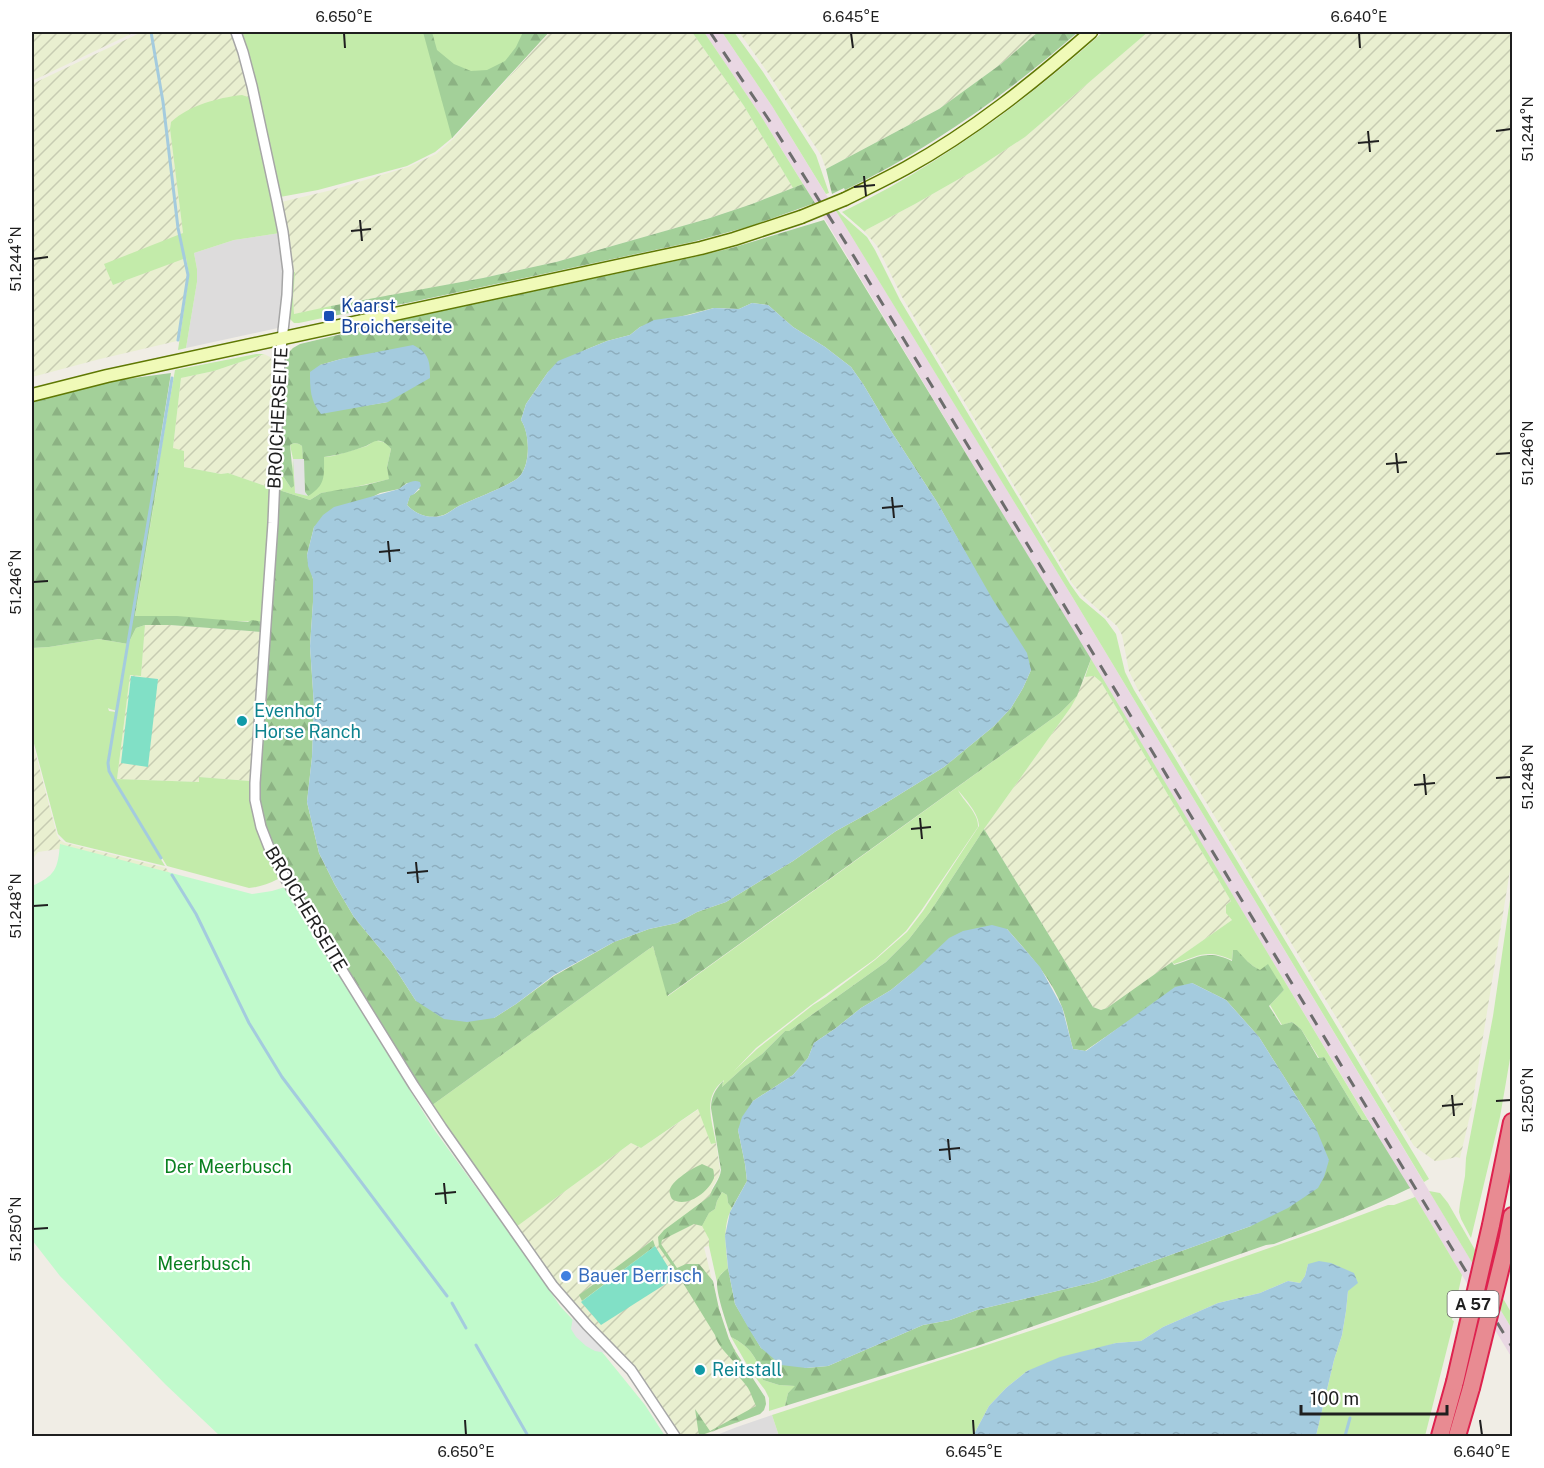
<svg xmlns="http://www.w3.org/2000/svg" width="1544" height="1468" viewBox="0 0 1544 1468" font-family="'Public Sans',sans-serif">
<defs>
<pattern id="farmland-furrows" width="10" height="10" patternUnits="userSpaceOnUse" patternTransform="scale(1.5)"><rect width="10" height="10" fill="#e9efd0"/><path d="M-1 1l2-2M0 10L10 0M9 11l2-2" fill="none" stroke="#c7ccb2"/></pattern>
<pattern id="forest-firs" width="22" height="20" patternUnits="userSpaceOnUse" patternTransform="scale(1.5)"><rect width="22" height="20" fill="#a3d099"/><path d="M5 1l3.5 6h-7zM16 11l3.5 6h-7z" fill="#8cb283"/></pattern>
<pattern id="water-ripples" width="26" height="14" patternUnits="userSpaceOnUse" patternTransform="scale(1.5)"><rect width="26" height="14" fill="#a4cbde"/><path d="M2 4q2-2 4 0t4 0M15 11q2-2 4 0t4 0" fill="none" stroke="#8daebe"/></pattern>
</defs>
<rect width="100%" height="100%" fill="#f0ede5"/>
<g fill="#dddcdc">
<polygon points="280,233 285,270 280,323 278,328 186,348 197,282 197,269 194,253 234,240"/>
<polygon points="772,1415 779,1436 714,1436 737,1427"/>
</g>
<polygon fill="#e9d7e3" points="704,32 722,32 772,106 1073,598 1512,1329 1512,1358 815,203 759,113"/>
<g fill="url(#farmland-furrows)">
<polygon points="32,32 135,32 32,81"/>
<polygon points="142,32 150,32 162,97 152,32 232,32 241,55 251,98 171,123 170,129 183,233 113,285 184,258 187,274 186,287 177,341 100,359 32,377 32,84"/>
<polygon points="550,32 692,32 744,106 793,188 752,204 707,219 556,262 483,278 294,314 291,273 281,202 332,190 408,167 436,154 453,139"/>
<polygon points="739,32 1038,32 1001,64 939,109 826,169 821,155 811,140 766,70"/>
<polygon points="1148,32 1512,32 1512,858 1471,1111 1460,1158 1456,1157 1444,1160 1435,1161 1414,1146 1137,688 1129,671 1122,635 1117,626 1082,595 1072,583 902,297 877,246 864,231 915,204 973,171 1025,137"/>
<polygon points="264,354 270,357 273,362 274,372 271,488 228,473 221,474 184,467 173,448 181,378 214,371"/>
<polygon points="145,625 170,625 262,632 250,781 200,777 199,782 117,779 130,675 141,676"/>
<polygon points="1094,676 1101,682 1231,901 1226,905 1232,920 1107,1008 1101,1010 1093,1007 984,829 1071,707 1085,677"/>
<polygon points="32,740 57,835 60,840 65,843 166,868 193,911 62,858 59,849 38,852 32,860"/>
<polygon points="699,1109 711,1144 716,1143 720,1169 719,1176 712,1188 709,1246 704,1247 719,1309 729,1339 748,1373 765,1397 766,1404 764,1410 760,1414 701,1436 680,1436 614,1346 566,1294 516,1227 631,1143 641,1148"/>
</g>
<g fill="#c3ebaa" fill-rule="evenodd">
<polygon points="244,32 549,32 452,138 435,152 407,166 318,190 280,197 241,34"/>
<polygon points="692,32 704,32 759,113 803,184 793,188 744,106"/>
<polygon points="722,32 734,32 763,72 816,155 829,193 826,194 772,106"/>
<path d="M1103,32H1148L1025,137L973,171L915,204L864,231L842,212C939,165 1024,103 1103,32Z"/>
<path d="M242,95L251,98L280,233L234,240L194,253L197,269V282L186,348L178,350L189,275L186,258L113,285L104,264L183,233L170,129L171,122C190,105 217,98 242,95Z"/>
<polygon points="834,205 841,214 867,237 875,250 900,300 1070,584 1080,598 1105,619 1116,634 1125,672 1134,690 1429,1179 1424,1182 1073,598 833,206"/>
<polygon points="295,272 293,298 294,314 331,306 332,316 299,323 294,323 290,319 291,273"/>
<polygon points="256,354 264,354 214,371 181,378 173,448 184,451 184,467 221,474 228,473 271,488 263,622 135,617 159,474 157,473 175,370"/>
<path d="M374,441C382,441 387,442 391,449L387,467L390,479L337,491L321,493L310,500L279,490V470L291,488L293,459L290,445C294,442 299,443 302,446L304,470L324,457L333,456L367,446Z"/>
<path d="M145,625L141,676L130,675L117,779L199,782V777L250,781C252,819 262,842 279,876L278,879C268,884 260,887 249,888L167,866L109,771L108,763L117,711L110,709L108,708L109,711L116,712L107,763L108,771L165,866L66,842L58,834L32,736V648L49,647L99,639L128,644L136,628Z"/>
<path d="M1091,659L1368,1120H1362L1324,1057L1319,1058L1301,1029L1292,1022L1282,1025L1270,1005L1284,990C1267,976 1250,964 1233,950L1232,960C1207,948 1198,956 1174,964L1172,962L1232,920L1226,913V905L1231,901L1101,682L1094,676L1085,677Z"/>
<path d="M1077,696L1071,707L984,829L930,912L909,939L886,962L789,1031H785L762,1054L744,1067L721,1088L724,1080C702,1097 712,1120 716,1143L711,1144L698,1109L641,1148L631,1143L516,1227L431,1106L653,946L668,996L1060,713ZM958,790C966,800 979,814 979,826L923,911L907,932L875,960L826,997L813,1005L757,1049L734,1071L756,1048L811,1005L875,959L906,931L921,911L978,827C979,813 963,801 958,790Z"/>
<polygon points="1512,886 1512,1047 1500,1117 1471,1238 1461,1219 1459,1212 1460,1203 1465,1176 1466,1158 1493,1016"/>
<polygon points="1429,1191 1440,1193 1448,1203 1512,1314 1512,1329"/>
<path d="M722,1192L727,1195L728,1203L732,1208C722,1226 726,1248 728,1268L721,1274L717,1282L709,1246V1239L702,1226L709,1213L715,1209L717,1201Z"/>
<polygon points="1415,1197 1462,1275 1452,1320 1454,1321 1425,1436 1316,1436 1334,1360 1342,1335 1346,1311 1348,1291 1308,1264 1305,1276 1300,1283 1288,1281 1260,1293 1218,1303 1163,1327 1141,1341 1116,1343 1027,1371 1006,1388 989,1406 973,1436 779,1436 772,1415 1057,1322 1321,1230 1388,1205 1394,1205"/>
<path d="M731,1337C751,1347 758,1359 763,1380L779,1385L796,1386L788,1393L785,1406L769,1411V1398L765,1390L750,1370Z"/>
</g>
<g fill="url(#forest-firs)" fill-rule="evenodd">
<polygon points="423,32 432,32 437,50 454,64 471,71 487,70 505,61 516,47 523,32 549,32 452,138"/>
<path d="M1038,32H1078C1007,94 930,149 845,190L844,188L832,194L826,169L939,109L1001,64Z"/>
<polygon points="803,184 815,203 751,226 692,242 407,303 332,316 331,306 483,278 556,262 707,219 752,204"/>
<path d="M824,220L1091,659L1077,696L1060,713L667,996L653,946L431,1106L278,857C267,831 259,810 258,782L279,490L310,500L321,493L366,485L389,479L387,467L391,449C388,445 385,442 380,441C374,440 371,444 366,446C353,451 338,455 324,457C324,476 326,485 308,496L305,492L302,446C299,443 294,442 290,445L294,486L291,488L279,470L282,402L286,361L288,353L293,348L300,344L413,317L703,255L735,247ZM752,303L768,305L793,327L825,347L851,367L863,384L891,431L937,502L1031,670L1023,688L1011,708L994,726L944,767L876,809L836,831L793,861L726,902L697,912L677,923L649,929L614,942L554,976L516,1004L494,1018L416,1001L391,962L354,917L335,885L319,853L307,802L312,757L314,706L310,646L313,602V579L307,555L314,527L380,493L399,489L407,483L420,489L414,494L410,495L407,505C416,514 427,519 440,516C447,515 454,508 461,505C472,500 513,484 519,477C531,465 530,433 521,420L526,404L548,372L585,350L607,341L630,335L640,327L714,308L739,309ZM366,355L388,402L363,406L320,365L341,359Z"/>
<polygon points="171,373 155,472 159,473 135,616 177,616 248,622 252,620 263,622 262,632 170,625 145,625 136,628 128,644 99,639 49,647 32,648 32,402 104,382"/>
<path d="M984,829L1093,1007L1101,1010L1107,1008L1172,962L1174,965C1198,957 1208,949 1232,961L1233,950H1237C1244,958 1250,965 1260,970L1268,964L1284,990L1269,1006L1281,1025L1292,1022L1301,1029L1318,1058L1324,1057L1362,1120H1368L1410,1188C1366,1210 1319,1227 1274,1244L1266,1245L977,1346L785,1406L788,1393L795,1386L779,1385L763,1380C758,1359 751,1347 731,1337C727,1325 717,1296 717,1284C717,1277 723,1272 728,1268L735,1304L761,1348L806,1368L828,1366L923,1325L950,1320L977,1310L1095,1282L1251,1226L1315,1126L1259,1037L1226,1000L1192,983L1152,1005L1085,1051L1073,1049C1069,1035 1067,1020 1062,1007C1051,977 1028,953 1007,929L913,972L891,990L861,1008L836,1028L814,1043L808,1058L793,1075L753,1101L738,1130L745,1164L747,1181L732,1208L728,1203L727,1195L722,1192L717,1201L715,1209L709,1213L702,1226L694,1224L662,1240L661,1244L677,1268L686,1264H699L713,1281L719,1309L729,1339L735,1351L765,1397L766,1404L764,1410L760,1414L699,1436L695,1409L710,1431L756,1406C753,1400 751,1393 748,1388C742,1379 734,1374 734,1362C727,1354 717,1345 715,1335L675,1270L659,1247L658,1237L664,1230L710,1196C712,1187 720,1180 721,1170L711,1108C711,1097 715,1090 723,1081L722,1087L744,1067L762,1054L785,1031H789L886,962L909,939L930,912Z"/>
<path d="M702,1164L713,1169C714,1171 714,1176 714,1178C709,1191 690,1206 676,1201C672,1200 671,1198 670,1194C666,1183 693,1168 702,1164Z"/>
<polygon points="653,1240 655,1246 582,1301 579,1295"/>
</g>
<path fill="#c1facc" d="M60,844L252,894L272,891L285,887L433,1128L540,1276L560,1306L598,1347L645,1405L665,1436H220L165,1384L60,1276L32,1240V886C55,876 58,869 60,844Z"/>
<g fill="#81e0c6">
<polygon points="131,676 158,679 148,767 121,763"/>
<polygon points="655,1246 675,1278 601,1325 581,1302"/>
</g>
<g fill="#e3e3e3">
<polygon points="293,459 304,459 305,492 308,496 295,493"/>
<polygon points="573,1317 585,1330 607,1353 595,1351 586,1346 576,1337 571,1329"/>
</g>
<g fill="url(#water-ripples)">
<path d="M752,303L768,305L793,327L825,347L851,367L863,384L891,431L937,502L993,600L1027,653L1031,670L1023,688L1011,708L994,726L944,767L876,809L836,831L793,861L726,902L697,912L677,923L649,929L614,942L554,975L516,1004L494,1018L467,1022L444,1019L416,1001L391,962L354,917L335,885L319,853L307,802L312,757L314,706L310,646L313,602V579L308,566L307,555L314,527L323,515L334,507L399,489C406,484 412,479 420,482L421,486L414,494L410,496L407,505C416,514 427,519 441,516C447,515 454,508 461,505C472,500 513,484 519,477C531,465 530,434 521,420L526,404L548,372L558,361L607,341L630,335L640,327L654,320L689,315L714,308L739,309Z"/>
<path d="M413,345C429,353 430,361 430,378L388,402L321,414C310,401 310,388 310,372L320,365L341,359Z"/>
<polygon points="992,925 1007,929 1040,967 1062,1007 1073,1049 1086,1051 1175,987 1192,983 1226,1000 1259,1037 1315,1126 1329,1160 1324,1177 1318,1188 1288,1208 1251,1226 1095,1282 977,1310 950,1320 923,1325 828,1366 806,1368 781,1365 761,1348 749,1329 735,1304 728,1268 725,1236 730,1212 747,1181 745,1164 738,1130 742,1117 753,1101 793,1075 808,1058 814,1043 836,1028 861,1008 891,990 913,972 949,938 963,931"/>
<polygon points="1319,1261 1331,1263 1354,1273 1358,1283 1348,1291 1346,1311 1342,1335 1334,1360 1316,1436 973,1436 989,1406 1006,1388 1027,1371 1060,1357 1116,1343 1141,1341 1163,1327 1218,1303 1260,1293 1288,1281 1300,1283 1305,1276 1308,1264"/>
</g>
<g fill="none" stroke-linecap="round" stroke-linejoin="round">
<g stroke="#a4cbde" stroke-width="3">
<polyline points="151,32 163,102 178,228 188,275 178,340"/>
<polyline points="161,858 114,780 109,771 108,763 172,378"/>
<polyline points="172,875 196,914 249,1023 282,1077 447,1296"/>
<polyline points="452,1303 466,1328"/>
<polyline points="476,1345 528,1436"/>
<polyline points="1345,1436 1350,1418"/>
</g>
<g stroke="#a6a6a6" stroke-width="12">
<polyline id="minor" points="236,32 243,52 252,86 277,202 283,232 288,271 287,295 280,358 273,523 255,783 255,800 261,827 270,850 285,878 414,1086 442,1128 553,1286 587,1325 631,1370 675,1436"/>
</g>
<g stroke="#5f7803" stroke-width="15">
<g id="secondary">
<path d="M845,199C865,189 886,179 906,168C973,131 1034,82 1091,32"/>
<polyline points="32,395 107,376 701,248 734,239 801,217"/>
</g>
</g>
<g stroke="#de224e" stroke-width="20">
<g id="motorway">
<polyline points="1491,1225 1512,1122"/>
<polyline points="1507,1242 1512,1216"/>
<polyline points="1440,1436 1455,1382"/>
<polyline points="1457,1436 1471,1388"/>
</g>
</g>
<use href="#minor" stroke="#fff" stroke-width="9"/>
<use href="#secondary" stroke="#f0fab8" stroke-width="12"/>
<use href="#motorway" stroke="#e88b92" stroke-width="16"/>
<polyline stroke="#6d6d6d" stroke-width="3" stroke-dasharray="12 12" stroke-linecap="butt" points="710,32 769,120 847,245 1417,1191 1512,1347"/>
<g stroke="#5f7803" stroke-width="15" stroke-linecap="butt">
<polyline id="secondary-bridge" points="801,217 845,199"/>
</g>
<g stroke="#de224e" stroke-width="20" stroke-linecap="butt">
<g id="motorway-bridge">
<polyline points="1455,1382 1491,1225"/>
<polyline points="1471,1388 1507,1242"/>
</g>
</g>
<use href="#secondary-bridge" stroke="#f0fab8" stroke-width="12"/>
<use href="#motorway-bridge" stroke="#e88b92" stroke-width="16"/>
</g>
<path fill="none" stroke="#1f1f1f" stroke-width="2" d="M344,33L345,48M851,33L853,48M1359,33L1360,48M1368,131L1370,152M1496,131L1511,129M1358,143L1379,141M864,176L866,196M854,187L875,185M360,220L362,241M351,231L371,229M33,259L48,257M1396,453L1398,473M1496,454L1511,453M1386,464L1407,462M892,497L894,518M882,508L903,506M388,541L390,562M379,552L400,550M33,582L48,581M1424,774L1426,795M1496,778L1511,777M1414,785L1435,783M920,818L922,839M911,829L931,827M416,862L418,883M407,873L428,871M33,906L48,905M1452,1095L1454,1116M1496,1101L1511,1100M1442,1106L1463,1104M948,1139L950,1160M939,1150L960,1148M444,1183L446,1204M435,1194L456,1192M33,1229L48,1228M465,1420L466,1435M973,1420L974,1435M1480,1420L1482,1435"/>
<rect fill="#1a4fb4" stroke="#fff" stroke-width="2" x="323" y="310" width="12" height="12" rx="3"/>
<g fill="#0f9aa8" stroke="#fff" stroke-width="2">
<circle cx="242" cy="721" r="6"/>
<circle cx="700" cy="1370" r="6"/>
</g>
<circle fill="#3f7fe0" stroke="#fff" stroke-width="2" cx="566" cy="1276" r="6"/>
<g text-anchor="middle" stroke-width="4.5" stroke-linejoin="round" paint-order="stroke">
<rect fill="#fff" stroke="#626262" stroke-width="1.5" x="1447.5" y="1291" width="51" height="26" rx="4.5"/>
<g font-size="16" font-weight="bold" fill="#1f1f1f">
<text x="1473" y="1310">A 57</text>
</g>
<g font-size="18" fill="#164399" stroke="#fff" text-anchor="start">
<text x="341" y="312">Kaarst<tspan x="341" dy="21">Broicherseite</tspan></text>
</g>
<g font-size="18" fill="#1f1f1f" stroke="#fff">
<text transform="translate(278 418) rotate(-87)" y="6">BROICHERSEITE</text>
<text transform="translate(306 909) rotate(59)" y="6">BROICHERSEITE</text>
</g>
<g font-size="18" fill="#0d838f" stroke="#fff" text-anchor="start">
<text x="254" y="717">Evenhof<tspan x="254" dy="21">Horse Ranch</tspan></text>
<text x="712" y="1376">Reitstall</text>
</g>
<g font-size="18" fill="#0a8020" stroke="#fff">
<text x="228" y="1173">Der Meerbusch</text>
<text x="204" y="1270">Meerbusch</text>
</g>
<g font-size="18" fill="#366cbe" stroke="#fff" text-anchor="start">
<text x="578" y="1282">Bauer Berrisch</text>
</g>
</g>
<rect width="1544" height="1468" fill="none" stroke="#ffffff" stroke-width="66"/>
<path d="M1301 1405v9h146v-9" fill="none" stroke="#1f1f1f" stroke-width="3"/>
<text x="1310" y="1405" font-size="18" fill="#1f1f1f" stroke="#ffffff" stroke-width="4.5" paint-order="stroke">100 m</text>
<rect x="33" y="33" width="1478" height="1402" fill="none" stroke="#1f1f1f" stroke-width="2"/>
<g font-size="15" text-anchor="middle" fill="#1f1f1f">
<text x="344" y="22">6.650°E</text>
<text x="851" y="22">6.645°E</text>
<text x="1359" y="22">6.640°E</text>
<text transform="translate(1528 129) rotate(-90)" y="5">51.244°N</text>
<text transform="translate(16 259) rotate(-90)" y="5">51.244°N</text>
<text transform="translate(1528 453) rotate(-90)" y="5">51.246°N</text>
<text transform="translate(16 582) rotate(-90)" y="5">51.246°N</text>
<text transform="translate(1528 777) rotate(-90)" y="5">51.248°N</text>
<text transform="translate(16 906) rotate(-90)" y="5">51.248°N</text>
<text transform="translate(1528 1100) rotate(-90)" y="5">51.250°N</text>
<text transform="translate(16 1229) rotate(-90)" y="5">51.250°N</text>
<text x="466" y="1457">6.650°E</text>
<text x="974" y="1457">6.645°E</text>
<text x="1482" y="1457">6.640°E</text>
</g>
</svg>
